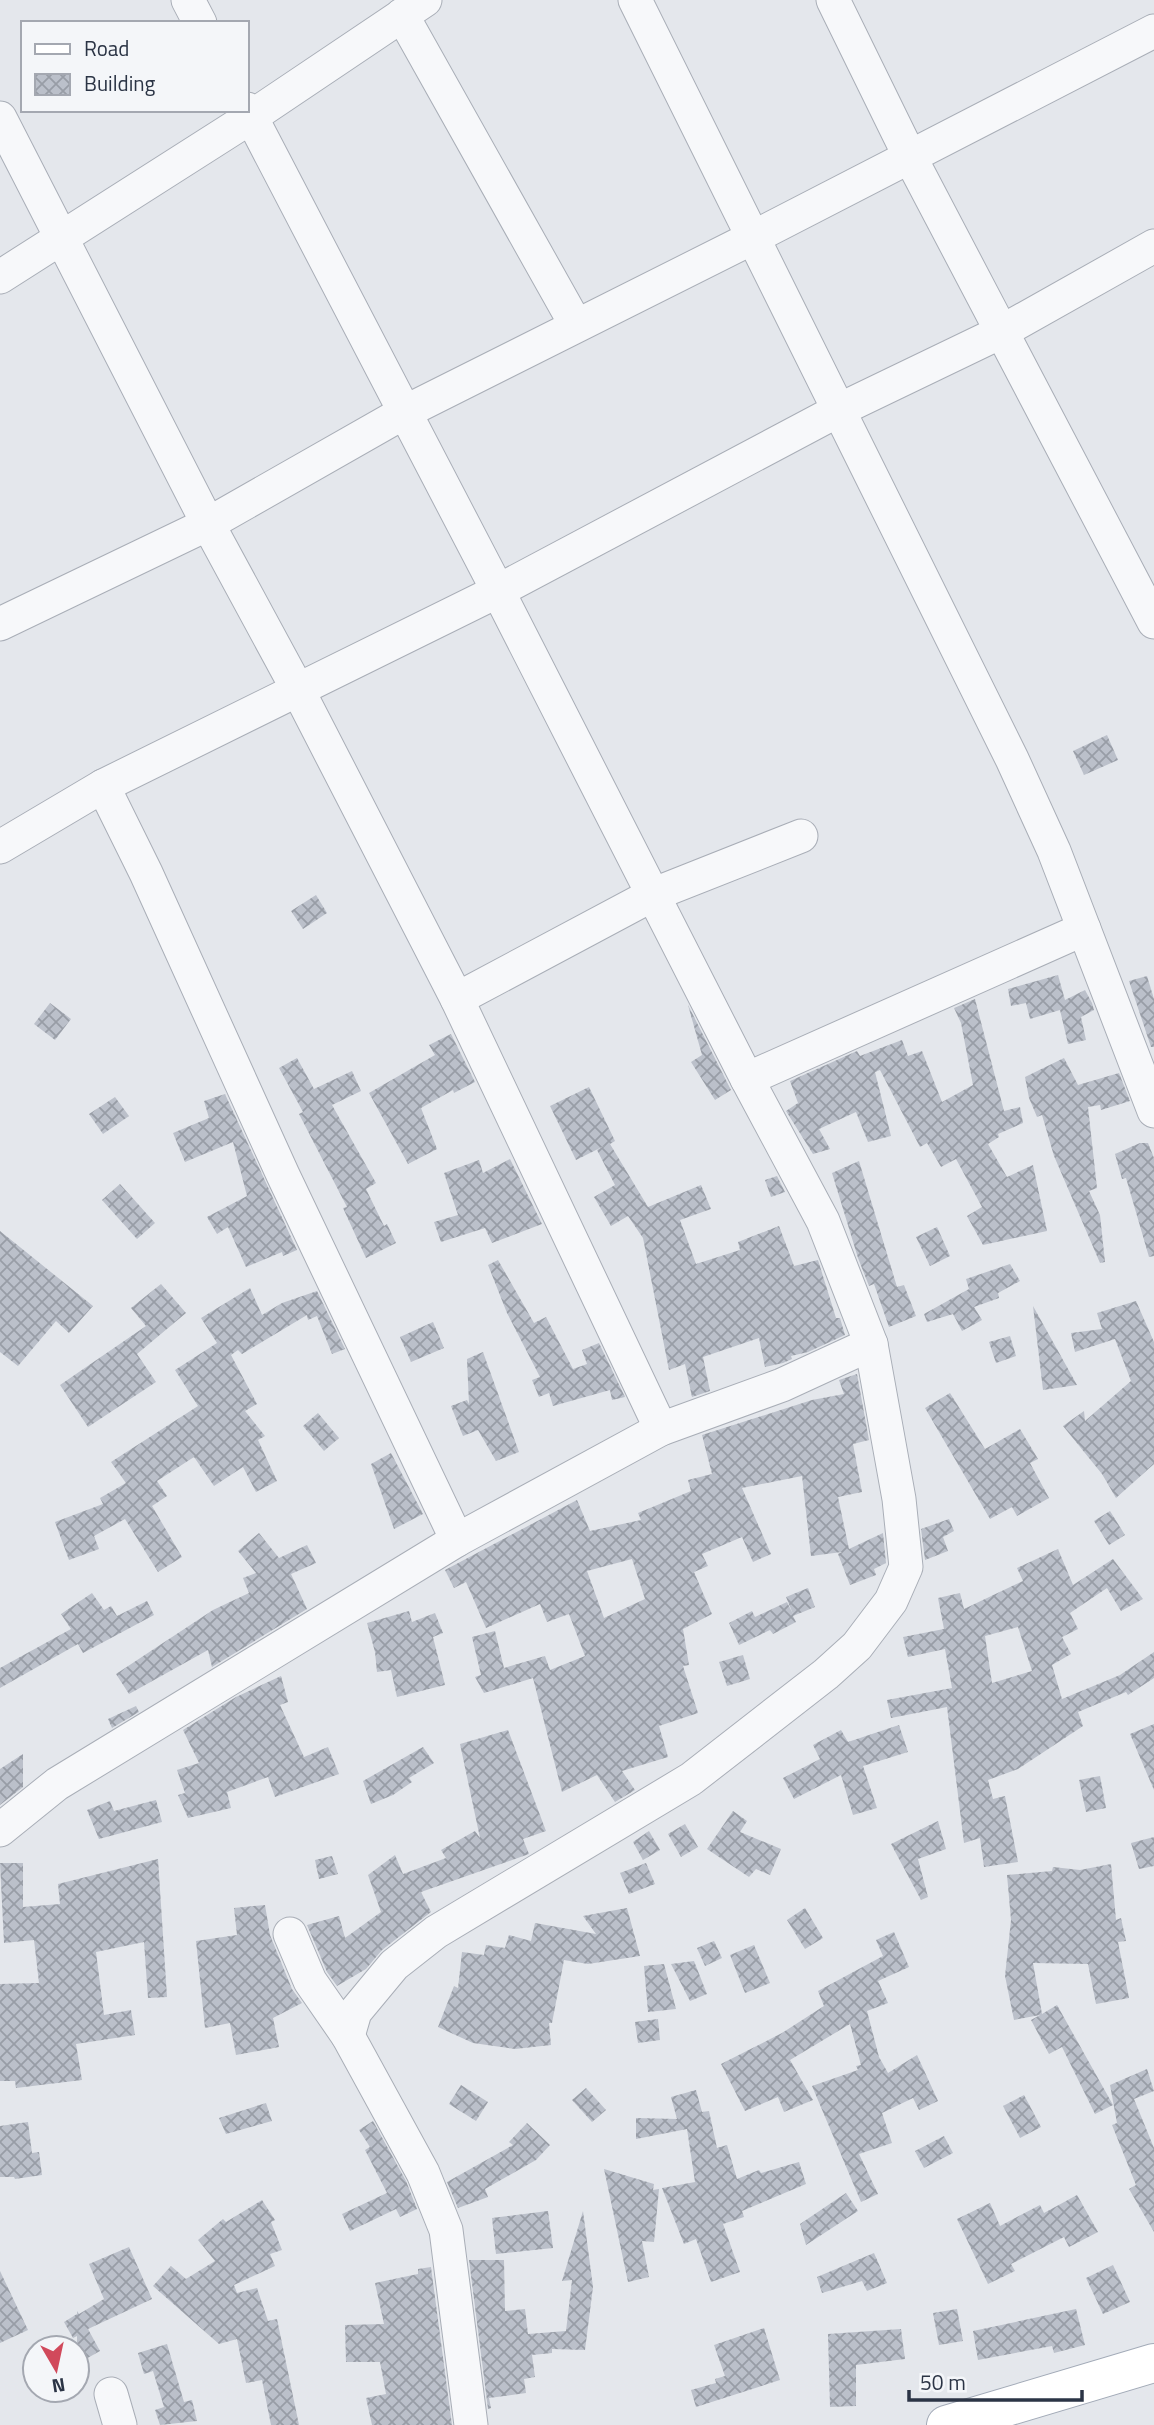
<svg xmlns="http://www.w3.org/2000/svg" width="1154" height="2425" viewBox="0 0 1154 2425" font-family="'Titillium Web',sans-serif">
<defs>
<pattern id="building-cross-hatch" width="8" height="8" patternUnits="userSpaceOnUse" patternTransform="scale(1.75)"><rect width="8" height="8" fill="#bbc0ca"/><path d="M0 0l8 8M0 8l8-8" fill="none" stroke="#989da6"/></pattern>
</defs>
<rect width="100%" height="100%" fill="#e4e7ec"/>
<g fill="url(#building-cross-hatch)" fill-rule="evenodd">
<polygon points="1107,735 1118,760 1084,775 1073,751"/>
<polygon points="316,895 327,913 303,929 291,911"/>
<polygon points="1058,975 1065,1000 1085,990 1092,1003 1094,1010 1081,1017 1086,1040 1068,1044 1060,1010 1030,1019 1026,1003 1011,1006 1008,989"/>
<polygon points="1147,976 1154,999 1154,1047 1151,1047 1129,981"/>
<polygon points="975,999 1004,1111 1020,1107 1023,1123 998,1134 999,1137 988,1144 1007,1177 1033,1165 1047,1231 983,1245 967,1216 982,1207 956,1159 941,1167 927,1143 920,1147 880,1070 875,1072 891,1136 868,1142 856,1112 819,1129 830,1149 813,1154 786,1111 798,1103 790,1081 857,1051 860,1056 902,1040 908,1056 922,1051 942,1102 973,1085 961,1023 954,1008"/>
<polygon points="50,1003 71,1019 55,1040 34,1024"/>
<polygon points="688,1005 731,1090 715,1100 691,1062 702,1055"/>
<polygon points="451,1034 475,1082 454,1093 453,1090 421,1108 437,1149 408,1164 369,1093 435,1055 429,1045"/>
<polygon points="297,1058 314,1089 352,1071 361,1091 332,1105 376,1183 366,1189 384,1226 387,1224 396,1243 366,1258 343,1208 347,1207 299,1114 303,1112 279,1068"/>
<polygon points="1064,1058 1078,1085 1119,1073 1130,1101 1101,1110 1100,1105 1088,1107 1097,1188 1089,1191 1100,1215 1105,1262 1100,1263 1054,1156 1042,1115 1037,1117 1029,1098 1025,1077"/>
<polygon points="589,1087 615,1141 610,1144 648,1207 701,1185 711,1209 680,1220 696,1264 740,1250 738,1242 779,1226 794,1266 818,1260 836,1318 840,1318 845,1335 808,1352 791,1356 792,1359 783,1363 765,1367 759,1338 703,1357 710,1391 692,1397 685,1364 669,1370 643,1238 628,1216 611,1226 594,1197 615,1185 597,1150 606,1145 576,1160 550,1106"/>
<polygon points="225,1094 297,1250 283,1256 282,1252 246,1267 228,1227 217,1234 207,1217 247,1196 233,1142 185,1162 173,1133 209,1118 204,1101"/>
<polygon points="115,1097 129,1116 103,1134 89,1114"/>
<polygon points="1140,1143 1148,1143 1154,1158 1154,1256 1149,1257 1126,1178 1122,1179 1115,1154"/>
<polygon points="510,1159 542,1224 492,1243 485,1228 441,1242 434,1222 458,1215 444,1173 479,1160 483,1173"/>
<polygon points="859,1161 897,1287 904,1285 916,1316 889,1327 874,1284 869,1286 858,1258 832,1173"/>
<polygon points="777,1176 785,1192 771,1197 765,1180"/>
<polygon points="120,1184 155,1223 137,1239 102,1200"/>
<polygon points="937,1227 950,1256 930,1266 916,1237"/>
<polygon points="0,1231 93,1306 69,1333 56,1321 18,1366 0,1352"/>
<polygon points="498,1260 534,1323 546,1317 573,1369 587,1364 582,1350 599,1343 625,1397 612,1400 610,1390 553,1406 549,1393 539,1397 532,1380 540,1377 507,1313 488,1265"/>
<polygon points="1010,1264 1020,1281 998,1293 999,1298 974,1307 982,1320 962,1331 953,1314 927,1322 924,1314 969,1289 966,1279"/>
<polygon points="161,1284 186,1313 137,1354 156,1382 88,1427 60,1385 146,1326 131,1308"/>
<polygon points="250,1288 262,1315 282,1303 317,1291 345,1349 332,1354 317,1316 308,1320 307,1315 242,1354 238,1350 231,1355 257,1404 245,1411 265,1436 258,1440 277,1481 256,1492 243,1467 214,1486 194,1457 157,1481 167,1496 152,1506 182,1557 158,1572 125,1519 94,1536 99,1549 69,1560 55,1522 103,1504 100,1498 126,1483 111,1462 198,1406 175,1370 217,1343 201,1318"/>
<polygon points="1136,1301 1154,1342 1154,1464 1116,1498 1102,1474 1063,1426 1084,1411 1085,1421 1131,1381 1115,1339 1075,1352 1071,1333 1102,1329 1097,1313"/>
<polygon points="1033,1306 1077,1385 1043,1390"/>
<polygon points="433,1322 444,1348 411,1362 400,1337"/>
<polygon points="1010,1336 1016,1356 996,1363 989,1342"/>
<polygon points="483,1352 519,1452 496,1461 478,1430 463,1436 451,1406 467,1400 469,1404 467,1359"/>
<path d="M857,1374L869,1440L853,1444L862,1492L838,1497L849,1549L883,1533L886,1563L874,1569L876,1575L850,1585L838,1554L842,1552L811,1556L802,1476L742,1488L771,1554L753,1562L742,1537L702,1554L708,1566L694,1572L712,1614L683,1629L689,1665L683,1666L698,1713L659,1726L668,1757L622,1771L635,1790L615,1802L597,1775L562,1792L533,1678L484,1693L475,1677L481,1675L472,1637L495,1631L504,1668L545,1656L550,1670L585,1656L569,1614L547,1622L540,1604L486,1628L466,1582L454,1588L445,1570L577,1500L590,1531L641,1520L638,1513L691,1491L688,1480L712,1474L702,1435L812,1400L844,1394L839,1380ZM632,1559L645,1599L604,1618L587,1571Z"/>
<polygon points="950,1393 985,1449 1020,1429 1038,1459 1030,1463 1049,1498 1017,1516 1012,1507 990,1519 925,1408"/>
<polygon points="318,1413 339,1438 324,1451 303,1426"/>
<polygon points="391,1453 423,1514 394,1529 371,1464"/>
<polygon points="1110,1511 1125,1535 1109,1545 1094,1521"/>
<polygon points="949,1519 954,1531 943,1537 948,1551 925,1560 921,1529"/>
<polygon points="259,1533 279,1558 307,1545 316,1563 291,1574 307,1609 212,1667 208,1650 129,1694 116,1674 213,1610 249,1593 243,1578 256,1573 238,1551"/>
<path d="M1058,1549L1073,1585L1113,1559L1143,1599L1121,1611L1107,1588L1070,1613L1078,1629L1062,1637L1071,1654L1052,1665L1062,1699L1120,1675L1154,1652V1678L1128,1695L1126,1692L1078,1712L1083,1726L1018,1769L988,1780L993,1799L1005,1796L1018,1862L984,1867L980,1838L964,1843L947,1707L891,1718L887,1700L952,1688L945,1649L908,1657L903,1637L944,1629L938,1598L960,1593L964,1609L1023,1581L1017,1568ZM1018,1627L1032,1671L992,1683L985,1636Z"/>
<polygon points="808,1588 815,1607 793,1616 796,1622 773,1634 770,1630 739,1645 729,1623 752,1611 755,1617 787,1602 793,1614 786,1597"/>
<polygon points="92,1593 104,1610 111,1606 117,1616 147,1601 154,1615 83,1653 78,1644 0,1688 0,1668 71,1629 61,1614"/>
<polygon points="409,1611 412,1622 435,1613 443,1633 433,1637 445,1685 397,1697 391,1670 377,1672 375,1652 367,1623"/>
<polygon points="743,1655 750,1679 727,1686 719,1662"/>
<polygon points="281,1676 288,1702 280,1705 304,1757 328,1747 339,1774 275,1797 268,1777 227,1792 231,1808 188,1818 178,1795 185,1793 177,1770 199,1763 183,1730 236,1697"/>
<polygon points="136,1706 139,1712 112,1728 108,1719"/>
<polygon points="1154,1724 1154,1790 1130,1734"/>
<polygon points="899,1725 908,1752 863,1766 877,1808 853,1815 841,1775 794,1799 783,1778 820,1759 813,1745 841,1730 848,1742"/>
<polygon points="508,1730 546,1831 523,1839 529,1854 421,1892 431,1912 382,1950 366,1969 337,1986 327,1972 307,1925 339,1916 345,1938 381,1912 368,1875 395,1855 403,1874 446,1858 441,1850 475,1831 480,1838 460,1744"/>
<polygon points="423,1747 434,1763 409,1778 412,1782 393,1795 371,1804 363,1781"/>
<polygon points="23,1754 23,1787 0,1805 0,1769"/>
<polygon points="1100,1776 1106,1808 1086,1812 1079,1780"/>
<polygon points="156,1800 162,1822 99,1839 87,1810 110,1801 114,1811"/>
<polygon points="733,1811 747,1821 740,1832 781,1849 770,1875 756,1869 749,1877 707,1849"/>
<polygon points="938,1821 946,1849 918,1859 928,1897 921,1900 891,1844"/>
<polygon points="685,1824 698,1847 681,1857 668,1834"/>
<polygon points="649,1831 660,1850 643,1860 633,1842"/>
<polygon points="1154,1837 1154,1866 1139,1869 1131,1843"/>
<polygon points="332,1856 338,1874 319,1879 315,1860"/>
<polygon points="158,1859 167,1997 148,1998 144,1942 96,1952 104,2015 131,2010 135,2035 76,2044 82,2080 16,2088 15,2081 0,2081 0,1984 39,1983 34,1940 4,1943 0,1863 23,1863 23,1907 60,1904 58,1884"/>
<polygon points="646,1863 655,1884 629,1894 620,1873"/>
<polygon points="1111,1864 1116,1920 1121,1918 1126,1941 1118,1942 1129,1998 1096,2004 1088,1964 1033,1963 1042,2014 1057,2005 1113,2105 1095,2114 1062,2047 1049,2054 1031,2020 1040,2015 1014,2020 1005,1976 1011,1920 1007,1875 1052,1871 1053,1867 1080,1870"/>
<polygon points="265,1905 270,1935 292,1989 302,2003 273,2018 279,2047 236,2055 230,2023 205,2028 196,1941 237,1935 234,1908"/>
<polygon points="627,1908 640,1956 588,1964 564,1960 552,2023 549,2023 551,2045 515,2049 473,2043 438,2027 454,1986 458,1988 462,1952 484,1955 486,1945 505,1948 509,1935 531,1941 535,1923 596,1934 583,1916"/>
<polygon points="805,1908 823,1938 805,1949 787,1920"/>
<polygon points="894,1932 909,1967 878,1981 888,2003 867,2011 879,2057 888,2073 917,2055 938,2101 919,2110 913,2098 882,2113 892,2143 859,2154 878,2194 861,2202 812,2086 858,2070 856,2066 861,2065 850,2024 790,2060 813,2100 784,2112 778,2097 745,2111 721,2064 782,2033 824,2006 818,1991 883,1956 876,1940"/>
<polygon points="714,1941 722,1958 705,1966 697,1948"/>
<polygon points="754,1945 770,1983 745,1993 730,1955"/>
<polygon points="694,1961 707,1994 690,2001 671,1964"/>
<polygon points="664,1964 676,2009 648,2012 644,1966"/>
<polygon points="658,2019 660,2040 638,2043 635,2022"/>
<polygon points="1147,2069 1154,2091 1134,2099 1154,2148 1154,2232 1129,2189 1136,2185 1112,2125 1117,2123 1110,2085"/>
<polygon points="461,2085 488,2102 476,2121 449,2104"/>
<polygon points="586,2088 606,2110 592,2122 572,2100"/>
<polygon points="696,2090 702,2112 709,2111 717,2148 727,2145 737,2179 759,2170 761,2173 799,2162 806,2184 742,2211 744,2217 723,2224 740,2272 711,2282 696,2239 684,2244 662,2188 695,2182 687,2129 636,2139 636,2118 677,2119 671,2097"/>
<polygon points="1024,2095 1041,2127 1020,2138 1003,2106"/>
<polygon points="266,2103 272,2121 226,2134 219,2118"/>
<polygon points="373,2121 406,2181 417,2209 400,2217 396,2209 350,2231 342,2214 387,2193 365,2150 370,2147 359,2130"/>
<polygon points="28,2122 32,2153 39,2152 42,2175 15,2179 14,2177 0,2177 0,2126"/>
<polygon points="527,2123 550,2145 536,2160 485,2189 488,2197 458,2208 447,2182 513,2145 509,2142"/>
<polygon points="944,2136 953,2153 924,2168 915,2151"/>
<polygon points="604,2169 654,2184 653,2190 659,2189 654,2242 642,2241 649,2277 628,2282"/>
<polygon points="846,2193 858,2211 806,2245 800,2224"/>
<polygon points="1077,2195 1098,2232 1069,2247 1064,2237 1011,2264 1015,2271 988,2284 957,2219 990,2203 1000,2226 1040,2205 1044,2213"/>
<polygon points="262,2200 275,2220 271,2222 282,2250 270,2254 275,2266 234,2285 237,2293 257,2288 268,2321 277,2319 299,2425 271,2425 262,2380 246,2383 237,2339 219,2344 153,2286 171,2266 186,2279 215,2261 198,2240 223,2219 226,2222"/>
<polygon points="548,2211 553,2248 496,2254 492,2218"/>
<polygon points="583,2211 593,2287 585,2350 552,2349 552,2353 532,2355 535,2377 524,2379 526,2393 489,2398 491,2408 488,2409 469,2260 504,2260 505,2311 525,2309 528,2334 566,2331 572,2280 562,2281"/>
<polygon points="129,2247 152,2299 88,2329 100,2351 77,2364 77,2336 73,2338 64,2322 77,2314 77,2311 79,2314 104,2299 89,2264"/>
<polygon points="874,2253 887,2283 867,2291 862,2281 822,2293 817,2277"/>
<polygon points="1113,2265 1130,2302 1103,2314 1086,2278"/>
<polygon points="431,2267 452,2425 372,2425 366,2398 386,2394 380,2362 346,2362 345,2325 384,2324 375,2283 418,2274 418,2269"/>
<polygon points="0,2271 28,2330 0,2343"/>
<polygon points="957,2309 963,2341 939,2345 933,2313"/>
<polygon points="1076,2309 1085,2345 1054,2353 1052,2346 978,2360 973,2331"/>
<polygon points="764,2328 780,2380 696,2407 691,2390 716,2383 715,2379 725,2376 714,2345"/>
<polygon points="901,2329 905,2359 856,2365 856,2406 830,2407 828,2334"/>
<polygon points="167,2344 184,2402 192,2400 197,2421 160,2425 155,2410 164,2407 153,2371 144,2374 138,2353"/>
</g>
<g fill="none" stroke-linecap="round" stroke-linejoin="round">
<g stroke="#a9aeb7" stroke-width="35">
<g id="minor">
<polyline points="188,0 200,23"/>
<polyline points="635,0 1012,759 1054,851 1154,1111"/>
<polyline points="833,0 910,157 1154,622"/>
<polyline points="402,15 576,325"/>
<polyline points="247,109 498,591 747,1079 823,1221 871,1344 899,1499 906,1567 891,1601 857,1646 826,1674 691,1779 436,1932 394,1965 355,2012 348,2036"/>
<polyline points="0,118 208,524 299,692 457,999 661,1429"/>
<polyline points="0,277 251,117 425,0"/>
<polyline points="0,624 208,524 403,413 754,237 1154,31"/>
<polyline points="103,786 146,873 283,1175 457,1540"/>
<polyline points="0,847 103,786 498,591 839,410 1001,332 1154,246"/>
<polyline points="457,999 652,895 801,836"/>
<polyline points="747,1079 1084,929"/>
<polyline points="0,1830 57,1784 457,1540 661,1429 782,1385 871,1344"/>
<polyline points="290,1934 310,1981 348,2036 423,2173 446,2230 471,2425"/>
<polyline points="111,2394 120,2425"/>
</g>
</g>
<g stroke="#a3abb8" stroke-width="40">
<polyline id="major" points="946,2425 1154,2363"/>
</g>
<use href="#minor" stroke="#f7f8fa" stroke-width="33"/>
<use href="#major" stroke="#fff" stroke-width="38"/>
</g>
<rect x="21" y="21" width="228" height="91" fill="#f4f6f9" stroke="#a4a8b1" stroke-width="2"/>
<rect x="35" y="44" width="35" height="10" fill="#ffffff" stroke="#a4a8b1" stroke-width="2"/>
<text x="84" y="56" font-size="21" fill="#2b3445">Road</text>
<rect x="35" y="74" width="35" height="21" fill="url(#building-cross-hatch)" stroke="#a4a8b1" stroke-width="2"/>
<text x="84" y="91" font-size="21" fill="#2b3445">Building</text>
<g transform="translate(56 2369) rotate(171)"><circle r="33" fill="#f4f6f9" stroke="#a4a8b1" stroke-width="2"/>
<path d="M0-5L12 26L0 18L-12 26Z" fill="#d1495b"/>
<text y="-10" font-size="19" font-weight="bold" text-anchor="middle" fill="#2b3445">N</text>
</g>
<path d="M909 2390v10h173v-10" fill="none" stroke="#2b3445" stroke-width="3.5"/>
<text x="920" y="2390" font-size="21" fill="#2b3445" stroke="#f4f6f9" stroke-width="5" paint-order="stroke">50 m</text>
</svg>
